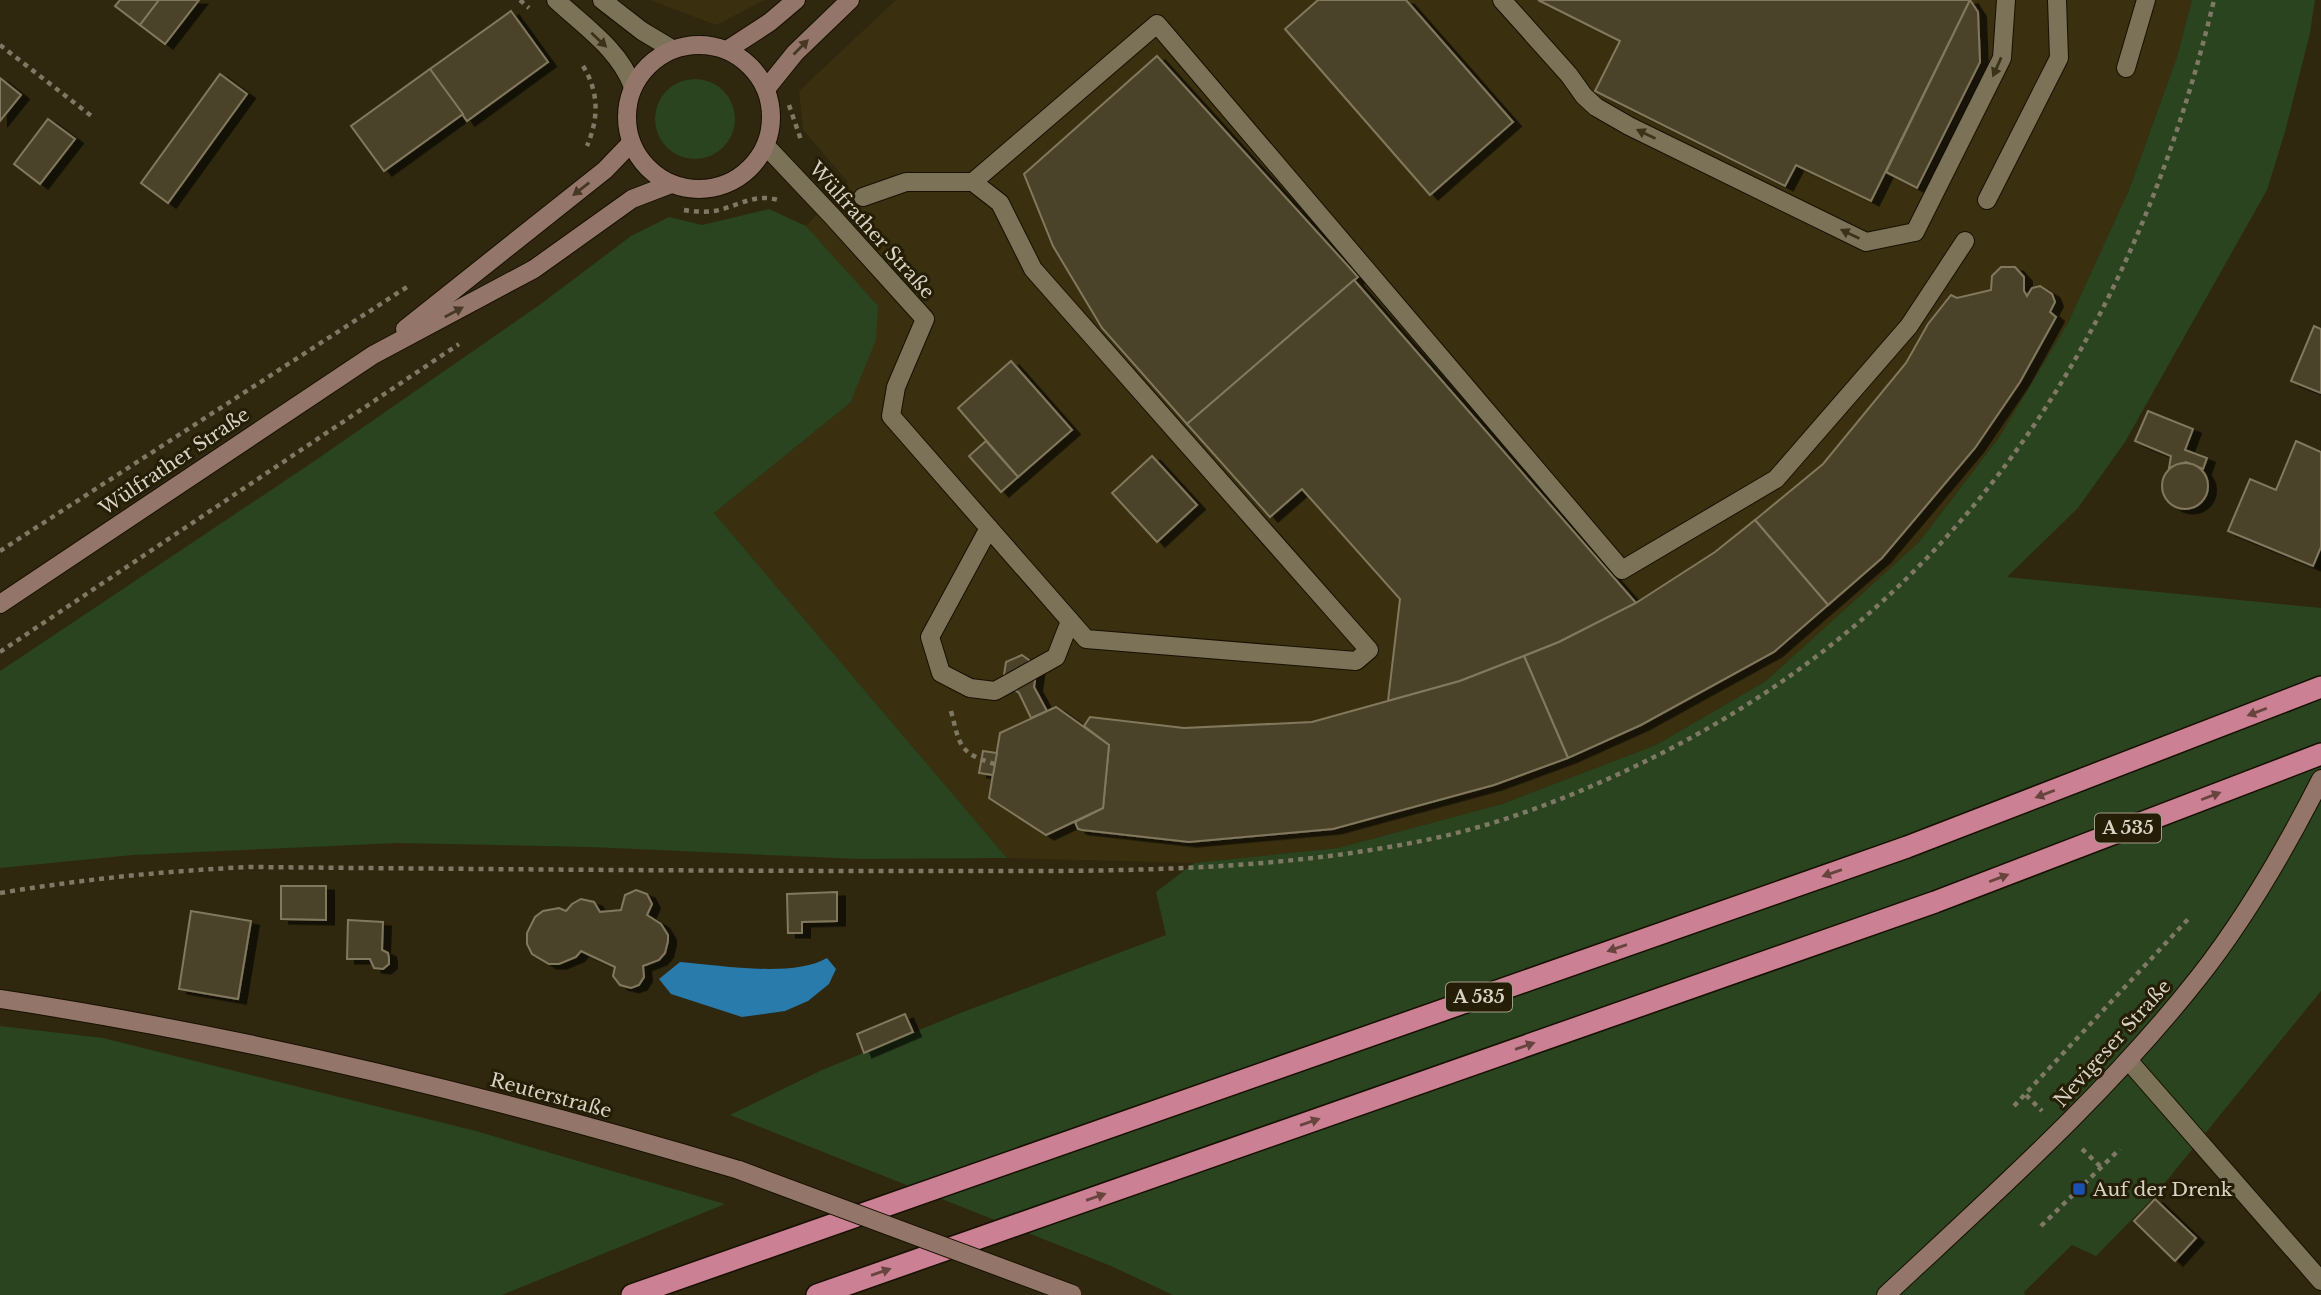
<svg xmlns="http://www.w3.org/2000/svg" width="2321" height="1295" viewBox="0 0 2321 1295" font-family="'Libre Baskerville',serif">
<defs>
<filter id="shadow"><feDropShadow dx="8" dy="4.5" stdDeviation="0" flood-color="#0009"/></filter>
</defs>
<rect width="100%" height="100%" fill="#2f270e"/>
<g fill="#3a300f">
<polygon points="650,0 765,0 716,25"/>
<polygon points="896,0 2192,0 2177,57 2129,190 2068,323 2002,433 1919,542 1766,681 1656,745 1502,804 1338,848 1194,863 1007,858 714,513 850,403 877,306 806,226 848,182 803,130 799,91"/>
</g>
<g fill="#29441f">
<polygon points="2192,0 2315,0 2310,33 2285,132 2267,190 2125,442 2078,508 2007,577 2321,608 2321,991 2151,1200 2096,1256 2072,1245 2024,1292 2025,1295 1173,1295 1111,1266 730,1115 822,1070 963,1012 1166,935 1156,892 1194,863 1338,848 1502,804 1656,745 1766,681 1919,542 2000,436 2068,323 2129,190 2177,57"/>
<circle cx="695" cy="119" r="40"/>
<polygon points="769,209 806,226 878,306 876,340 850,403 714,513 1007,858 860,859 590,847 398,843 133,855 0,868 0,671 310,464 538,306 631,236 669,217 702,225"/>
<polygon points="0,1026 103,1038 476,1131 725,1204 502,1295 0,1295"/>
</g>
<path fill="#297bac" d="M827,958L836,969L829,984L808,1001L785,1011L742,1017L671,994L659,979L680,962C718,965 794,978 827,958Z"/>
<g fill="#4b432a" stroke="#81785d" stroke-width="2" filter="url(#shadow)">
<polygon points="120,0 159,0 140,25 115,6"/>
<polygon points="159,0 199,0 165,44 140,25"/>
<polygon points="1318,0 1406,0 1513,122 1430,195 1285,29"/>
<polygon points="1538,0 1970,0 1871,201 1796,165 1785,186 1595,91 1620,41"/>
<polygon points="1970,0 1978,12 1980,62 1917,188 1886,172"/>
<polygon points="511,11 548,62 467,121 430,69"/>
<polygon points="1157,56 1358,277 1187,424 1102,328 1053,246 1024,174"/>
<polygon points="430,69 463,114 384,171 351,126"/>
<polygon points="220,74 247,94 168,203 141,183"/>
<polygon points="0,78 21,95 0,121"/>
<polygon points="48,119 75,139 40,184 14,164"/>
<polygon points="2001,267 2015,267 2024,277 2024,291 2027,296 2032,288 2040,286 2052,294 2055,302 2050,312 2056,317 2020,382 1975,448 1882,558 1828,605 1755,520 1823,464 1906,363 1928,324 1951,295 1957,298 1991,290 1992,276"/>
<polygon points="1354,280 1636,603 1559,642 1460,681 1388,701 1400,599 1302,489 1270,517 1187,424"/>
<polygon points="2314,326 2321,329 2321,393 2291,381"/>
<polygon points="1011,361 1072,430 1018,477 958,408"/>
<polygon points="2148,411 2193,429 2185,450 2207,458 2203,469 2186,462 2169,468 2171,456 2135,441"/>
<polygon points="986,441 1018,477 1001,492 969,456"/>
<polygon points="2296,441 2321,452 2321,547 2313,566 2228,531 2250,479 2276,490"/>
<polygon points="1152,456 1197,505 1157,542 1112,493"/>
<circle cx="2185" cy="486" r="23"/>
<polygon points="1755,520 1828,605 1774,652 1641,725 1568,758 1524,656 1559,642 1636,603 1715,552"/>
<polygon points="1022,655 1037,666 1034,687 1047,711 1031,718 1019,693 1003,681 1006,662"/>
<polygon points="1524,656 1568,758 1494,785 1333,829 1189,842 1082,830 1078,829 1075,822 1103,808 1109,745 1084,726 1090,717 1184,728 1312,722 1460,681"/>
<polygon points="1056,707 1109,745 1103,808 1046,835 989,798 1000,733"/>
<polygon points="983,751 997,753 993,775 979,773"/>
<polygon points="281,886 326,886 326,920 281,919"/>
<polygon points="636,890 647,894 652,904 647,915 661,924 668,935 668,941 665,953 659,960 643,966 644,977 639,985 631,988 620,985 613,976 615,967 581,951 576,957 559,964 549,964 532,954 527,944 527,933 535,917 543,911 559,908 566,911 572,904 581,899 594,902 600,912 621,910 625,895"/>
<polygon points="837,892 837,921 802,922 802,933 788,933 787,894"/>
<polygon points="191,911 251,921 238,999 179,989"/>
<polygon points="348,920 383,922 382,950 388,953 389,958 389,964 383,969 374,968 370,959 347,959"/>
<polygon points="905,1014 913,1032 864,1053 857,1034"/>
<polygon points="2155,1199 2196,1238 2175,1261 2134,1221"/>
</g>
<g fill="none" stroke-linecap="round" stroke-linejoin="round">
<g stroke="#171000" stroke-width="20">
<g id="service">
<polyline points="1502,0 1569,75 1584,96 1596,107 1629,126 1866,242 1915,232 2002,58 2006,0"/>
<polyline points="2126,68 2146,0"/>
<polyline points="766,146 832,216 925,319 896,387 891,416 1086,639 1356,661 1369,650 1033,269 1000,203 973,182 906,182 863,197"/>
<polyline points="973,182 1157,24 1622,570 1776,479 1909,326 1965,241"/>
<polyline points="1987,200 2059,58 2057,0"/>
<polyline points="989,528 930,637 941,673 970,688 995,691 1056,657 1070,621"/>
</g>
</g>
<g stroke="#171000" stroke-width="20">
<g id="minor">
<path d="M556,0C584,26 620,50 633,87"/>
<polyline points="602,0 642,31 672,49"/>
<polyline points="2128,1060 2321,1281"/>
</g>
</g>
<g stroke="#171000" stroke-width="20">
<g id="secondary">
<circle cx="699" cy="117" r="72"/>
<polyline points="727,50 770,22 796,0"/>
<polyline points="766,89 795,53 850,0"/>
<polyline points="405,329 605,170 631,143"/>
<polyline points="0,604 373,355 534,269 632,199 671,184"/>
<path d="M0,999C251,1037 496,1097 739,1170"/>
<path d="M1886,1295C1995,1193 2106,1095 2199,977C2247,916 2286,848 2321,779"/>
</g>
</g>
<g stroke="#171000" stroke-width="24">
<g id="motorway">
<polyline points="632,1295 1907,847 2321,687"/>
<polyline points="817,1295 1935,902 2321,754"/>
</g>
</g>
<g stroke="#7e7864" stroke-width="4.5" stroke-dasharray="5 5" stroke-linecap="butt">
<polyline points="520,0 529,8"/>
<polyline points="0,45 94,118"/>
<path d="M583,66C599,92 599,118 587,146"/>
<polyline points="789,105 801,140"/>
<path d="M684,210C697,212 711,213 723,209C742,203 758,194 778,200"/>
<polyline points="0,551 410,285"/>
<polyline points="0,652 459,344"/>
<path d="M951,711C960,745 958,753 995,764"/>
<path d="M0,893C85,879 164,871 250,867C471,869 692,871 913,871C1088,871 1268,875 1440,837C1514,820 1586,791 1654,757C1964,603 2135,330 2214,0"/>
<polyline points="2026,1095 2042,1111"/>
<polyline points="2014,1106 2191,916"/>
<polyline points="2082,1149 2102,1168"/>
<polyline points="2041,1226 2120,1149"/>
</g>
<use href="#service" stroke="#7b7257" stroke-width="18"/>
<use href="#minor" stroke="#7b7257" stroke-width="18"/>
<use href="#secondary" stroke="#937669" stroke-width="18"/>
<use href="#motorway" stroke="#cb8093" stroke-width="21"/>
<g stroke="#171000" stroke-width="20" stroke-linecap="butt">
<polyline id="secondary-bridge" points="739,1170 1072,1294"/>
</g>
<use href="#secondary-bridge" stroke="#937669" stroke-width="18"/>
</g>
<defs><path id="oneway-solid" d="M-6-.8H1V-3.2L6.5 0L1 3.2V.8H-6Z" transform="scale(1.75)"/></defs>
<g fill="#3a321a">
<use href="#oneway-solid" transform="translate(599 40) rotate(43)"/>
<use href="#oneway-solid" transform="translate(1997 67) rotate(114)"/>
<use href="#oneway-solid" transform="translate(1646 134) rotate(-154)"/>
<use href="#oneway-solid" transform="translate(1850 234) rotate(-154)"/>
</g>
<g fill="#463823">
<use href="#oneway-solid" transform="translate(801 47) rotate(-45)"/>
<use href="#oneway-solid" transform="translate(581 189) rotate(142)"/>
<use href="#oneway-solid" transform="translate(454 312) rotate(-28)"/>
</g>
<g fill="#67453e">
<use href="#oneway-solid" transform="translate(2257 712) rotate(159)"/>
<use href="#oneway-solid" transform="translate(2045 794) rotate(159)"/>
<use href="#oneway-solid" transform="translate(2211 796) rotate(-21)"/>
<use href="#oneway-solid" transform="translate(1832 873) rotate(161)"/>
<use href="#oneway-solid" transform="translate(1999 878) rotate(-21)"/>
<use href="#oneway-solid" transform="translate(1617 948) rotate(161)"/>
<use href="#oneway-solid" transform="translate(1525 1046) rotate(-19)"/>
<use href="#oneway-solid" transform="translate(1310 1122) rotate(-19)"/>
<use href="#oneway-solid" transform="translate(1096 1197) rotate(-19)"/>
<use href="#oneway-solid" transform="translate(881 1272) rotate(-19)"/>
</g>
<rect fill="#1a4fb4" stroke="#251d05" stroke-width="2.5" x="2072" y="1182" width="14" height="14" rx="3.5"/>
<g text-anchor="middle" stroke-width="6" stroke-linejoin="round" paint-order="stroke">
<g fill="#251d05" stroke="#a29c8b" stroke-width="2">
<rect x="2095" y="813.5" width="66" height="29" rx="5"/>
<rect x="1446" y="982.5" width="66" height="29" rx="5"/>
</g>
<g font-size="18" font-weight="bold" fill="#d7d3c4">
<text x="2128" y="834">A 535</text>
<text x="1479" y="1003">A 535</text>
</g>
<g font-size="19" fill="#d7d3c4" stroke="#251d05">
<text transform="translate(872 230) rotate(48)" y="7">Wülfrather Straße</text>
<text transform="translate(174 461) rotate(-34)" y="7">Wülfrather Straße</text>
<text transform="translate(2112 1043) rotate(-48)" y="7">Nevigeser Straße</text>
<text transform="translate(551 1095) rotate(15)" y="7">Reuterstraße</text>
</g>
<g font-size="19" fill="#d7d3c4" stroke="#251d05" text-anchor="start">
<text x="2093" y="1196">Auf der Drenk</text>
</g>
</g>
</svg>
